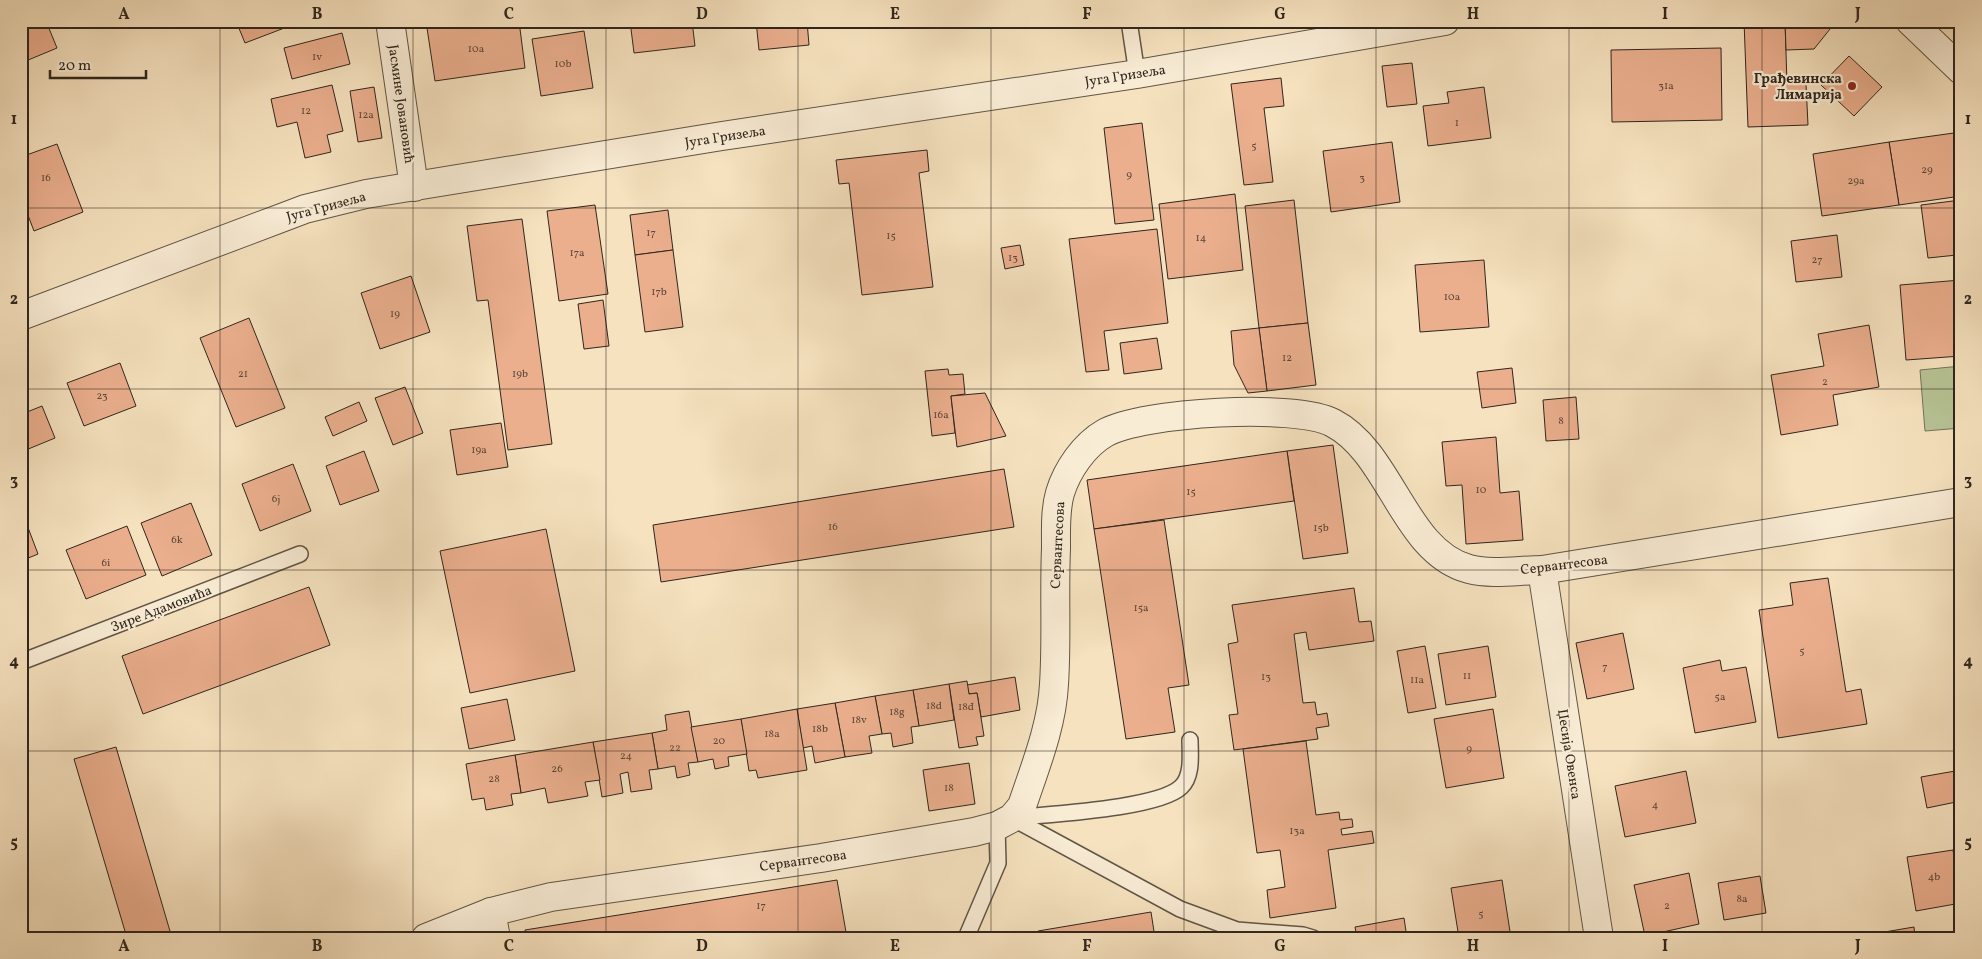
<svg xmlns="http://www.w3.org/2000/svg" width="1982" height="959" viewBox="0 0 1982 959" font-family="Vollkorn,serif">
<rect width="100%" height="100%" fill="#f6e2bf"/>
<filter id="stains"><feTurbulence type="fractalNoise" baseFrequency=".004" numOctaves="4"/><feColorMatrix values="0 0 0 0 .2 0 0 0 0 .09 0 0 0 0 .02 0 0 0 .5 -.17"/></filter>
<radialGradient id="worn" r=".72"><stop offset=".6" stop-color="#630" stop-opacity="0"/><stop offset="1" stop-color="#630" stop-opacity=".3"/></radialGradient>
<polygon fill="#b7c496" stroke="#73755a" points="1961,366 1961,428 1925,431 1920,370"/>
<g fill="#ebaf8e" stroke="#2f261d">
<polygon points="21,21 46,21 57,48 21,63"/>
<polygon points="236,21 284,21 287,27 245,43"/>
<polygon points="476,21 519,21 525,68 435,81 427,28"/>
<polygon points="630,21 692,21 695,46 634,53"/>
<polygon points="756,21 807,21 809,45 759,50"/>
<polygon points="1744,21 1785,21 1787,84 1806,84 1808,125 1748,127"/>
<polygon points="1785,21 1831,21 1834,24 1814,49 1786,50"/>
<polygon points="584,31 593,88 541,96 532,39"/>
<polygon points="342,33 350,64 292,79 284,48"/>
<polygon points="1721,48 1722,120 1612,122 1611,50"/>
<polygon points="1849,56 1882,87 1854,116 1821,85"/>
<polygon points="1412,63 1417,104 1387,107 1382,66"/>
<polygon points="1281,78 1284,106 1264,108 1273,182 1244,185 1231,84"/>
<polygon points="332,85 343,131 327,135 331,152 305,158 297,122 277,127 271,99"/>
<polygon points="374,87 382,138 358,142 350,91"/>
<polygon points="1484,87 1491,138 1428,146 1423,106 1449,103 1447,92"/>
<polygon points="1142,123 1154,220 1115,224 1104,128"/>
<polygon points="1954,133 1961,142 1961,196 1899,205 1889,142"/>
<polygon points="1392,142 1400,202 1331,212 1323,151"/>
<polygon points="1889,142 1899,205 1822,216 1813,154"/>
<polygon points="57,144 83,212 34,231 21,197 21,157"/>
<polygon points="927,150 929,171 919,173 933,287 862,295 849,183 839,184 836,160"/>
<polygon points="1235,194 1243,270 1168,279 1159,204"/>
<polygon points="1294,200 1308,323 1259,328 1245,206"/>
<polygon points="1961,200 1961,248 1956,248 1957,255 1928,258 1921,205"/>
<polygon points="595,205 608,294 559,301 547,211"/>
<polygon points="668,210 673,250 635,255 630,215"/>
<polygon points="522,219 552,444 508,450 488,300 477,301 467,226"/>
<polygon points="1157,229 1168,323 1104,331 1109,370 1086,372 1069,239"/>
<polygon points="1837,235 1842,277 1796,282 1791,241"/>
<polygon points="1020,245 1024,265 1005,269 1001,248"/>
<polygon points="673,250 683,327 645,332 635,255"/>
<polygon points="1484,260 1489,327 1420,332 1415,265"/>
<polygon points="411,276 430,332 380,349 361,293"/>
<polygon points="1961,280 1961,356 1906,360 1900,285"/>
<polygon points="603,300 609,346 584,349 578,304"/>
<polygon points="249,318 285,408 236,427 200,338"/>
<polygon points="1308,323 1316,385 1267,391 1259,328"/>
<polygon points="1869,325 1879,387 1833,395 1838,425 1781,435 1771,375 1824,366 1818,334"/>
<polygon points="1259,328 1267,391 1248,393 1234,365 1231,331"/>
<polygon points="1157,338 1162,369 1124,374 1120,343"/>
<polygon points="120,363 136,406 84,426 67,383"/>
<polygon points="1512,368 1516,403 1482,408 1477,372"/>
<polygon points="948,369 949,375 963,374 965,394 951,396 955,433 932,436 925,371"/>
<polygon points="405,387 423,433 393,445 375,398"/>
<polygon points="985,393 1006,436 957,447 951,396"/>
<polygon points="1576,397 1579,439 1546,441 1543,400"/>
<polygon points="21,398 27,412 42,406 55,438 21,452"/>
<polygon points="359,402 367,421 333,436 325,417"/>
<polygon points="501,423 508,467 457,475 450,430"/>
<polygon points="1496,437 1500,493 1519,491 1523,540 1466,544 1462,485 1446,486 1442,442"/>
<polygon points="1333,445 1348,553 1303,559 1287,451"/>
<polygon points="364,451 379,491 340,505 326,466"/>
<polygon points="1287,451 1294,501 1094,529 1087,480"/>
<polygon points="293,464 311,511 260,531 242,484"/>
<polygon points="1004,469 1014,527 661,582 653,525"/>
<polygon points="191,503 212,555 162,576 141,523"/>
<polygon points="21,509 38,554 21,561"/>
<polygon points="1164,520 1189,685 1168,688 1175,732 1126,739 1094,529"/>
<polygon points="127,526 146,575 86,599 66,550"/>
<polygon points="546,529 575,671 470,693 440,551"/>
<polygon points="1828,578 1846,692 1861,689 1867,724 1778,738 1759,610 1793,605 1790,583"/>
<polygon points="309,587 330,645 143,714 122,656"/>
<polygon points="1354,588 1359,622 1371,621 1374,641 1309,650 1306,632 1294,634 1303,703 1315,702 1317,715 1327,713 1329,726 1316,728 1318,739 1234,750 1229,715 1238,714 1228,644 1238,642 1232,605"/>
<polygon points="1623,633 1634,689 1587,699 1576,643"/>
<polygon points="1425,646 1436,708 1408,713 1397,651"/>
<polygon points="1488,646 1496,697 1446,705 1438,654"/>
<polygon points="1720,660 1722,671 1746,667 1756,722 1695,733 1683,668"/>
<polygon points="1015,677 1020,710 981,717 977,693 969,694 967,685"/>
<polygon points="967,681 969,694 977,693 984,736 976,737 978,745 959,748 949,684"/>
<polygon points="949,684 954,720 919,726 913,690"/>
<polygon points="913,690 919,726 911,727 913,743 893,747 891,733 882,734 875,696"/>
<polygon points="875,696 882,734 869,736 872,753 845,757 835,703"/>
<polygon points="507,699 515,740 469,749 461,708"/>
<polygon points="835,703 845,757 815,763 812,746 803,748 797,709"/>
<polygon points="797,709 807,770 758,778 756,770 749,771 741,719"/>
<polygon points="1493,709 1504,778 1446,788 1434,719"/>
<polygon points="689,711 698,762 688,763 690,775 677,778 675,766 658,769 652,733 667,730 665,715"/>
<polygon points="741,719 747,754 728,757 729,766 715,769 713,759 698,762 691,727"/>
<polygon points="652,733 658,769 649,770 652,789 631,792 628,772 620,774 623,793 602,797 593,742"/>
<polygon points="1306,741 1316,815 1339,812 1340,820 1352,819 1353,827 1341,829 1342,835 1372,831 1374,843 1328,850 1336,908 1270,918 1267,890 1285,887 1280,850 1257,853 1243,749"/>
<polygon points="593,742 600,780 585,782 588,796 548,803 545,788 521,793 515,755"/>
<polygon points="116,747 172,938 127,938 74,759"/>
<polygon points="515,755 521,793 511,794 513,805 486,810 484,798 472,800 466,764"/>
<polygon points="969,763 975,804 929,811 923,770"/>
<polygon points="1961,770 1961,801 1927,808 1921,777"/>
<polygon points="1686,771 1696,823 1625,837 1615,786"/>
<polygon points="1953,850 1961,903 1916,911 1907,857"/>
<polygon points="1689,873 1699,924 1645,936 1634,885"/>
<polygon points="1760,876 1766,913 1724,920 1718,883"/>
<polygon points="837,880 847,938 526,938 525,930"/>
<polygon points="1502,880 1511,938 1459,938 1451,888"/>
<polygon points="1151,912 1155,938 1039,938 1038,931"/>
<polygon points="1404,918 1407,938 1357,938 1355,927"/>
<polygon points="1914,927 1915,938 1849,938"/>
</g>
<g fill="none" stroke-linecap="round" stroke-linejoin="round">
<g stroke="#615546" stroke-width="18">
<g id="service">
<polyline points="1129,21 1137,74"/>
<polyline points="21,662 300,554"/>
<polyline points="1012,818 1180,909 1237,930 1303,935 1313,938"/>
<path d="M1012,818C1047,814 1158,809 1181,787C1193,776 1190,754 1190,740"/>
<polyline points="966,938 998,863 997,826"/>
</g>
</g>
<g stroke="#615546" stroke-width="30">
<g id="minor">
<polyline points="390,21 414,187"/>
<polyline points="21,316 276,220 305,209 366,194 722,136 1137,74 1445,21"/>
<polyline points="1542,570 1599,938"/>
<polyline points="491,912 496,938"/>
<path d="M426,938L491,912L551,897L821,858L974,832L997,826L1012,818L1022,806C1035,767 1052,726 1054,684C1057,639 1054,593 1056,548C1056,530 1055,510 1060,493C1067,470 1084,445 1105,433C1142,412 1296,403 1333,423C1391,453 1404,552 1469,569C1492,575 1519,570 1542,570L1961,502"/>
</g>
</g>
<g stroke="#615546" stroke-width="30">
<polyline id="tertiary" points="1910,21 1961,70"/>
</g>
<use href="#service" stroke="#f9ecd5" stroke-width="15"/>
<use href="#minor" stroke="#f9ecd5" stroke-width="28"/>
<use href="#tertiary" stroke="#f9ecd5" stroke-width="28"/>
</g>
<path fill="none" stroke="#2f261d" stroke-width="1" stroke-opacity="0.55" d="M220,21V938M413,21V938M606,21V938M798,21V938M991,21V938M1184,21V938M1376,21V938M1569,21V938M1762,21V938M21,208H1961M21,389H1961M21,570H1961M21,751H1961"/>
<circle fill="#8f2418" stroke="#f9ecd5" stroke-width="2" cx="1852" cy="86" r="5"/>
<g text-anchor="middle" stroke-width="4.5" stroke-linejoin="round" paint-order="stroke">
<g font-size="11" fill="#5e4839">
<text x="476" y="52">10a</text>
<text x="317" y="60">1v</text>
<text x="563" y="67">10b</text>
<text x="1666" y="89">31a</text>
<text x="306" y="114">12</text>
<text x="366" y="118">12a</text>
<text x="1457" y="126">1</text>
<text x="1254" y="149">5</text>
<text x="1927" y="173">29</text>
<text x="1129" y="178">9</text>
<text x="46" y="181">16</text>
<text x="1362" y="181">3</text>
<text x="1856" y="184">29a</text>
<text x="651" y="236">17</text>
<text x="891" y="239">15</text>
<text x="1201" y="241">14</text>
<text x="577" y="256">17a</text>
<text x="1013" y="261">13</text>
<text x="1817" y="263">27</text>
<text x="659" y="295">17b</text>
<text x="1452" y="300">10a</text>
<text x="395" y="317">19</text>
<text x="1287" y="361">12</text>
<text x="243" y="377">21</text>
<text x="520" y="377">19b</text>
<text x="1825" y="385">2</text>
<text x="102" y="399">23</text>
<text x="941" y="418">16a</text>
<text x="1561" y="424">8</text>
<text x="479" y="453">19a</text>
<text x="1481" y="493">10</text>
<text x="1191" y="495">15</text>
<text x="276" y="502">6j</text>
<text x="833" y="530">16</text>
<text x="1321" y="531">15b</text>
<text x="177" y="543">6k</text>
<text x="106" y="566">6i</text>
<text x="1141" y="611">15a</text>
<text x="1802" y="654">5</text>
<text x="1605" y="670">7</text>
<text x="1467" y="679">11</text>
<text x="1266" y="680">13</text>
<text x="1417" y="683">11a</text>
<text x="1720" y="700">5a</text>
<text x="934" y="709">18d</text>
<text x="966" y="710">18đ</text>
<text x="897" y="715">18g</text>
<text x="859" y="723">18v</text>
<text x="820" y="732">18b</text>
<text x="772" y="737">18a</text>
<text x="719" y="744">20</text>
<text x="675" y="751">22</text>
<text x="1469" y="752">9</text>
<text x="626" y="759">24</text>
<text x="557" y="772">26</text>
<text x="494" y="782">28</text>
<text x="949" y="791">18</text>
<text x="1655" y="808">4</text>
<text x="1297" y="834">13a</text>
<text x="1934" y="880">4b</text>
<text x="1742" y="902">8a</text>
<text x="761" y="909">17</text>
<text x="1667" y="909">2</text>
<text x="1481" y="917">5</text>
</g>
<g font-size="14" fill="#2f261d" stroke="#f9ecd5">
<text transform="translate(1125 75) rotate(-9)" y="5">Југа Гризеља</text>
<text transform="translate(402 104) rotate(82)" y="5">Јасмине Јовановић</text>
<text transform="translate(725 136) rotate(-9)" y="5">Југа Гризеља</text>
<text transform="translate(326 206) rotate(-15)" y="5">Југа Гризеља</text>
<text transform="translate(1057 545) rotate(-87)" y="5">Сервантесова</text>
<text transform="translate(1564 564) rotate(-7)" y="5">Сервантесова</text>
<text transform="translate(161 608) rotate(-21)" y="5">Зире Адамовића</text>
<text transform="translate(1570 754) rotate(81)" y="5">Џесија Овенса</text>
<text transform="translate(803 860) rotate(-8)" y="5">Сервантесова</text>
</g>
<g font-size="14" font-weight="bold" fill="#2f261d" stroke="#f9ecd5" text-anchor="end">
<text x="1842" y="83">Грађевинска<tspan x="1842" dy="16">Лимарија</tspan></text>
</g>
</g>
<rect width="1982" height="959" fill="none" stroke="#f6e2bf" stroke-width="55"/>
<path d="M50 70v8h96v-8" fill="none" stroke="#2f261d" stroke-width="2.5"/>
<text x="58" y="70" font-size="15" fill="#2f261d" stroke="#f9ecd5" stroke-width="4" paint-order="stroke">20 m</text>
<rect x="28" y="28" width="1926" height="904" fill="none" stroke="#2f261d" stroke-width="2"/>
<g font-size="16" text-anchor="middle" font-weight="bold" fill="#2f261d">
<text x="124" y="19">A</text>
<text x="317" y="19">B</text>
<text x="509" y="19">C</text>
<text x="702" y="19">D</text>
<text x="895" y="19">E</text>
<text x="1087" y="19">F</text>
<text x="1280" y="19">G</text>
<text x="1473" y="19">H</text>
<text x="1665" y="19">I</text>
<text x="1858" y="19">J</text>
<text x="14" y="124">1</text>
<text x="1968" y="124">1</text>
<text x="14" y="304">2</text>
<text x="1968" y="304">2</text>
<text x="14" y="485">3</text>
<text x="1968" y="485">3</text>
<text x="14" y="666">4</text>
<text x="1968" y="666">4</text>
<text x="14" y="847">5</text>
<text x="1968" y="847">5</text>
<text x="124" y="951">A</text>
<text x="317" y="951">B</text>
<text x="509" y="951">C</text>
<text x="702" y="951">D</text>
<text x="895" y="951">E</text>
<text x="1087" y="951">F</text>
<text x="1280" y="951">G</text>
<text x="1473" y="951">H</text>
<text x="1665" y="951">I</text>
<text x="1858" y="951">J</text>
</g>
<rect width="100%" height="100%" filter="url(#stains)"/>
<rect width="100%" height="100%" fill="url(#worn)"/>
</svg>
